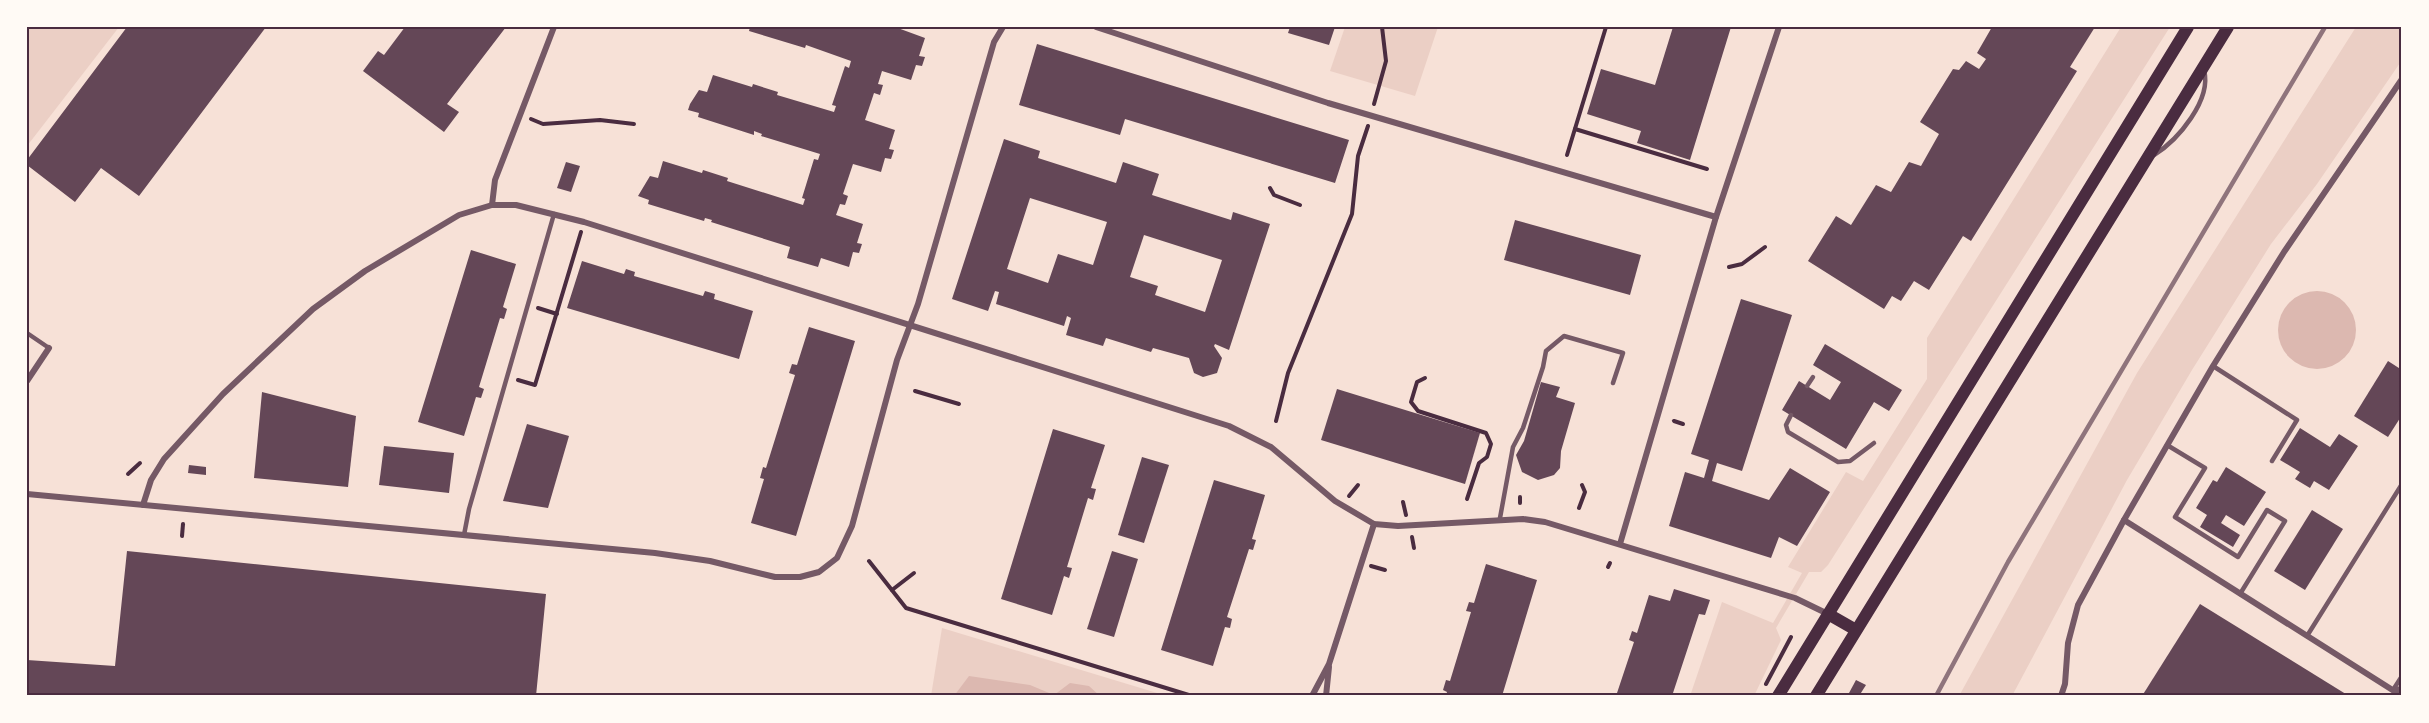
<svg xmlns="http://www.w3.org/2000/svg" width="2429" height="723" viewBox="0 0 2429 723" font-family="Manrope,sans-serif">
<rect width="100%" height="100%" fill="#f7e1d7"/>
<g fill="#ebcfc5">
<polygon points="27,27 119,27 27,146"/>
<polygon points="1345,27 1438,27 1415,96 1330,71"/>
<polygon points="2121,27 2170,27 1828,565 1821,572 1809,572 1776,628 1781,640 1754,696 1690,696 1722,602 1773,623 1802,573 1788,567 1846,472 1863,481 1927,379 1927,338"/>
<polygon points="2356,27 2402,27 2402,60 2317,184 2271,244 2192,370 2127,480 2012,696 1959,696 2137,373"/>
<polygon points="942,628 1167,696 931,696"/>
</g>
<g fill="#dcb8b0">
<circle cx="2317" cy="330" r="39"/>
<polygon points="969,676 1030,685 1054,695 1070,683 1089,686 1100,696 954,696"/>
</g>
<g fill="#644757" fill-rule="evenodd">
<polygon points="127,27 266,27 139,196 101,168 75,202 27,165 27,160"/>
<polygon points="405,27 506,27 447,104 459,112 444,132 363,71 378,51 384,55"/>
<polygon points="750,27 895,27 925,38 919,56 925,57 922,66 916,65 911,80 882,71 878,84 883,85 880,95 874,93 865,120 895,130 889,149 894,150 891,159 885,158 881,172 853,164 843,194 848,196 845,205 840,204 836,215 863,224 857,243 862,244 859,253 853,252 849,267 821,258 818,267 787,258 790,247 711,222 712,220 705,218 704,221 648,204 649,200 638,196 650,176 658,178 663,161 702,173 703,170 728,178 727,181 803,205 805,199 802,198 814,159 818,160 820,154 761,136 762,134 754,131 754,135 698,117 699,113 688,110 690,104 699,90 707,92 713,75 752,87 753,84 778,92 777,95 834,112 836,106 832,105 845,66 849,68 851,61 806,45 805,48 749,31"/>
<polygon points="1290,27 1335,27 1329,45 1288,33"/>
<polygon points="1673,27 1731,27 1690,160 1637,143 1641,131 1587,114 1601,69 1655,85"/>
<polygon points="1992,27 2095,27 2070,67 2077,71 1971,241 1963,236 1929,290 1914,281 1901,301 1892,296 1884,309 1808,261 1836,216 1851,225 1876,185 1891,192 1909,162 1921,166 1939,134 1920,122 1953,69 1959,70 1966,61 1979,69 1986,59 1977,53"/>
<polygon points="1037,44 1349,140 1335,183 1125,119 1120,135 1019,105"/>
<path d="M1004,139L1040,151L1038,158L1116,183L1123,162L1159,174L1152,195L1231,220L1233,212L1270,224L1229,350L1215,344L1214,346L1222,358L1217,373L1203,377L1194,373L1189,358L1153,348L1151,352L1106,338L1103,346L1066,335L1071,318L1067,316L1064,326L996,304L999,292L995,291L988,311L952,299ZM1030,198L1107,222L1093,265L1058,254L1048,283L1007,269ZM1144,235L1222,260L1205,312L1155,295L1158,286L1130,277Z"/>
<polygon points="566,162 580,166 571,192 557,188"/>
<polygon points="1515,220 1641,255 1630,295 1504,260"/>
<polygon points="471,250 516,264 503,307 507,309 504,319 500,318 479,387 484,389 481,398 476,397 464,436 418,422"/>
<polygon points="582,261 624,274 626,269 635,272 634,276 703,296 705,291 715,294 714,299 753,311 739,359 567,308"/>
<polygon points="1741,299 1792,315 1742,471 1717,463 1712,481 1769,500 1790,468 1830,492 1797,546 1779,537 1771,558 1669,526 1685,472 1704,478 1709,460 1691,454"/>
<polygon points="809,327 855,341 796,536 751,523 764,479 760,478 763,467 766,468 795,375 789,373 792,364 797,365"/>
<polygon points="1825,344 1902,390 1889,411 1874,402 1846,449 1782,410 1799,381 1830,400 1841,382 1813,365"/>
<polygon points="2388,361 2402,370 2402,415 2388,437 2354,416"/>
<polygon points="1541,382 1560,387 1556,397 1575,403 1561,451 1560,468 1554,475 1538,480 1522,472 1516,455 1524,441"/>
<polygon points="1337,389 1480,433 1465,484 1321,440"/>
<polygon points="262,392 356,416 348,487 254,478"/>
<polygon points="527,424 569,436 548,508 503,501"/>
<polygon points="2300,428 2330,447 2339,434 2358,446 2329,490 2314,481 2310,488 2295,479 2300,472 2280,460"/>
<polygon points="1053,429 1105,445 1091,488 1096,489 1093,500 1088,498 1067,567 1072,568 1069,578 1064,576 1052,615 1001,599"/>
<polygon points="384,446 454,453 449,493 379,485"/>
<polygon points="1142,457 1169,465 1144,543 1118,535"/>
<polygon points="189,465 206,467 206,475 188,473"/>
<polygon points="2226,467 2266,492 2244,526 2226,515 2221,523 2240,535 2233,547 2200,527 2207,515 2196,508 2213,480 2217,482"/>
<polygon points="1214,480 1265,495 1252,539 1256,540 1253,550 1249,549 1227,617 1232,619 1230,628 1225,627 1213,666 1161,650"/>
<polygon points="2312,510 2343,529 2305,590 2274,571"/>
<polygon points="127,551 546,594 536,696 27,696 27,660 115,666"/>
<polygon points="1112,551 1138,559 1114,637 1087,629"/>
<polygon points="1486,564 1537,580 1502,696 1446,696 1447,692 1443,690 1446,680 1450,681 1471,612 1466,611 1469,602 1474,603"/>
<polygon points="1674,589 1710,600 1705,615 1699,614 1672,696 1616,696 1634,642 1629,640 1632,631 1637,633 1649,595 1670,601"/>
<polygon points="2200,604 2349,696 2142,696"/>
<polygon points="1856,680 1866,685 1859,696 1849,693"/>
</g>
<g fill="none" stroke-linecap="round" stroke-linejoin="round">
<g stroke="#4a2c40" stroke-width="4">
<polyline points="1374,104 1386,61 1382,27"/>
<polyline points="531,119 543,124 600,120 634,124"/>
<polyline points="1575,129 1707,169"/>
<polyline points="1567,155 1606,27"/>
<polyline points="1270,188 1274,195 1300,205"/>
<polyline points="1729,267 1742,264 1765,247"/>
<polyline points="538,308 557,314"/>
<polyline points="1425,378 1417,382 1411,402 1418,411 1486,433 1491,444 1487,457 1479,463 1467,499"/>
<polyline points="518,380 535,385 581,232"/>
<polyline points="915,391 959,404"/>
<polyline points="1276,421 1288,373 1352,214 1358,156 1368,126"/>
<polyline points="1674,421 1683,424"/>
<polyline points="128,474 140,463"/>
<polyline points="1349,496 1358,485"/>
<polyline points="1403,502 1406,515"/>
<polyline points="1520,503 1520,497"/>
<polyline points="1579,508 1585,492 1582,485"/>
<polyline points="182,536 183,524"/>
<polyline points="1412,537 1414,548"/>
<polyline points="869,561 906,608 1192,696"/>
<polyline points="1371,566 1385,570"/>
<polyline points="1608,567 1610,563"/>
<polyline points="892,590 914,573"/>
<polyline points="1766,684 1791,637"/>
</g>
<g stroke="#755966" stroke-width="4.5">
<path d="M2154,155C2178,140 2212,100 2204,70"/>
<polyline points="27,333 49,348"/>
<polyline points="2213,366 2297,420 2272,461"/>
<polyline points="1807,386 1813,377"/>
<polyline points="1791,415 1786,425 1788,432 1838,462 1850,461 1874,443"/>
<polyline points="2167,445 2205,468 2175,517 2238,557 2267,510 2285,521 2240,594"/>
<polyline points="1500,518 1513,447 1523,428 1543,367 1546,351 1564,336 1623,353 1613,383"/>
<polyline points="464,535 469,509 554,214"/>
<polyline points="2307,636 2402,484"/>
<polyline points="2393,690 2402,676"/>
<polyline points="2393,690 2402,688"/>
</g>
<g stroke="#755966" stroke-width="6">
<polyline points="1096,27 1328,103 1716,217"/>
<polyline points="492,205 495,180 554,27"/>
<polyline points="27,381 49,348"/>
<polyline points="27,494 655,553 710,561 775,577 800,577 819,572 837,558 852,526 897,360 918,304 994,42 1003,27"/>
<polyline points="143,505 151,480 164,459 223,394 313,309 365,271 459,215 492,205 516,205 584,222 1229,426 1271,447 1335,501 1374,524 1398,526 1523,519 1545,522 1795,598 1828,614"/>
<polyline points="2124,520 2402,696"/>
<polyline points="1620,544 1716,217 1779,27"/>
<polyline points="1312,696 1329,664 1374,524"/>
<polyline points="1326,696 1329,667"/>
<polyline points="2061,696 2065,684 2068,643 2078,605 2124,520 2213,366 2284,252 2402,79"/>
</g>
<g stroke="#4a2c40" stroke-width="12">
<polyline points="1828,614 1856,630"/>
<polyline points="1778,696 2188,27"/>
<polyline points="1816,696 2228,27"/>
</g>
<polyline stroke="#8f747c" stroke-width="4.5" points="1936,696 2008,562 2325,27"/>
</g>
<rect width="2429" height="723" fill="none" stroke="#fffaf5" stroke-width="57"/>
<rect x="28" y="28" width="2372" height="666" fill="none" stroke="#4a2c40" stroke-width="2"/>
</svg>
